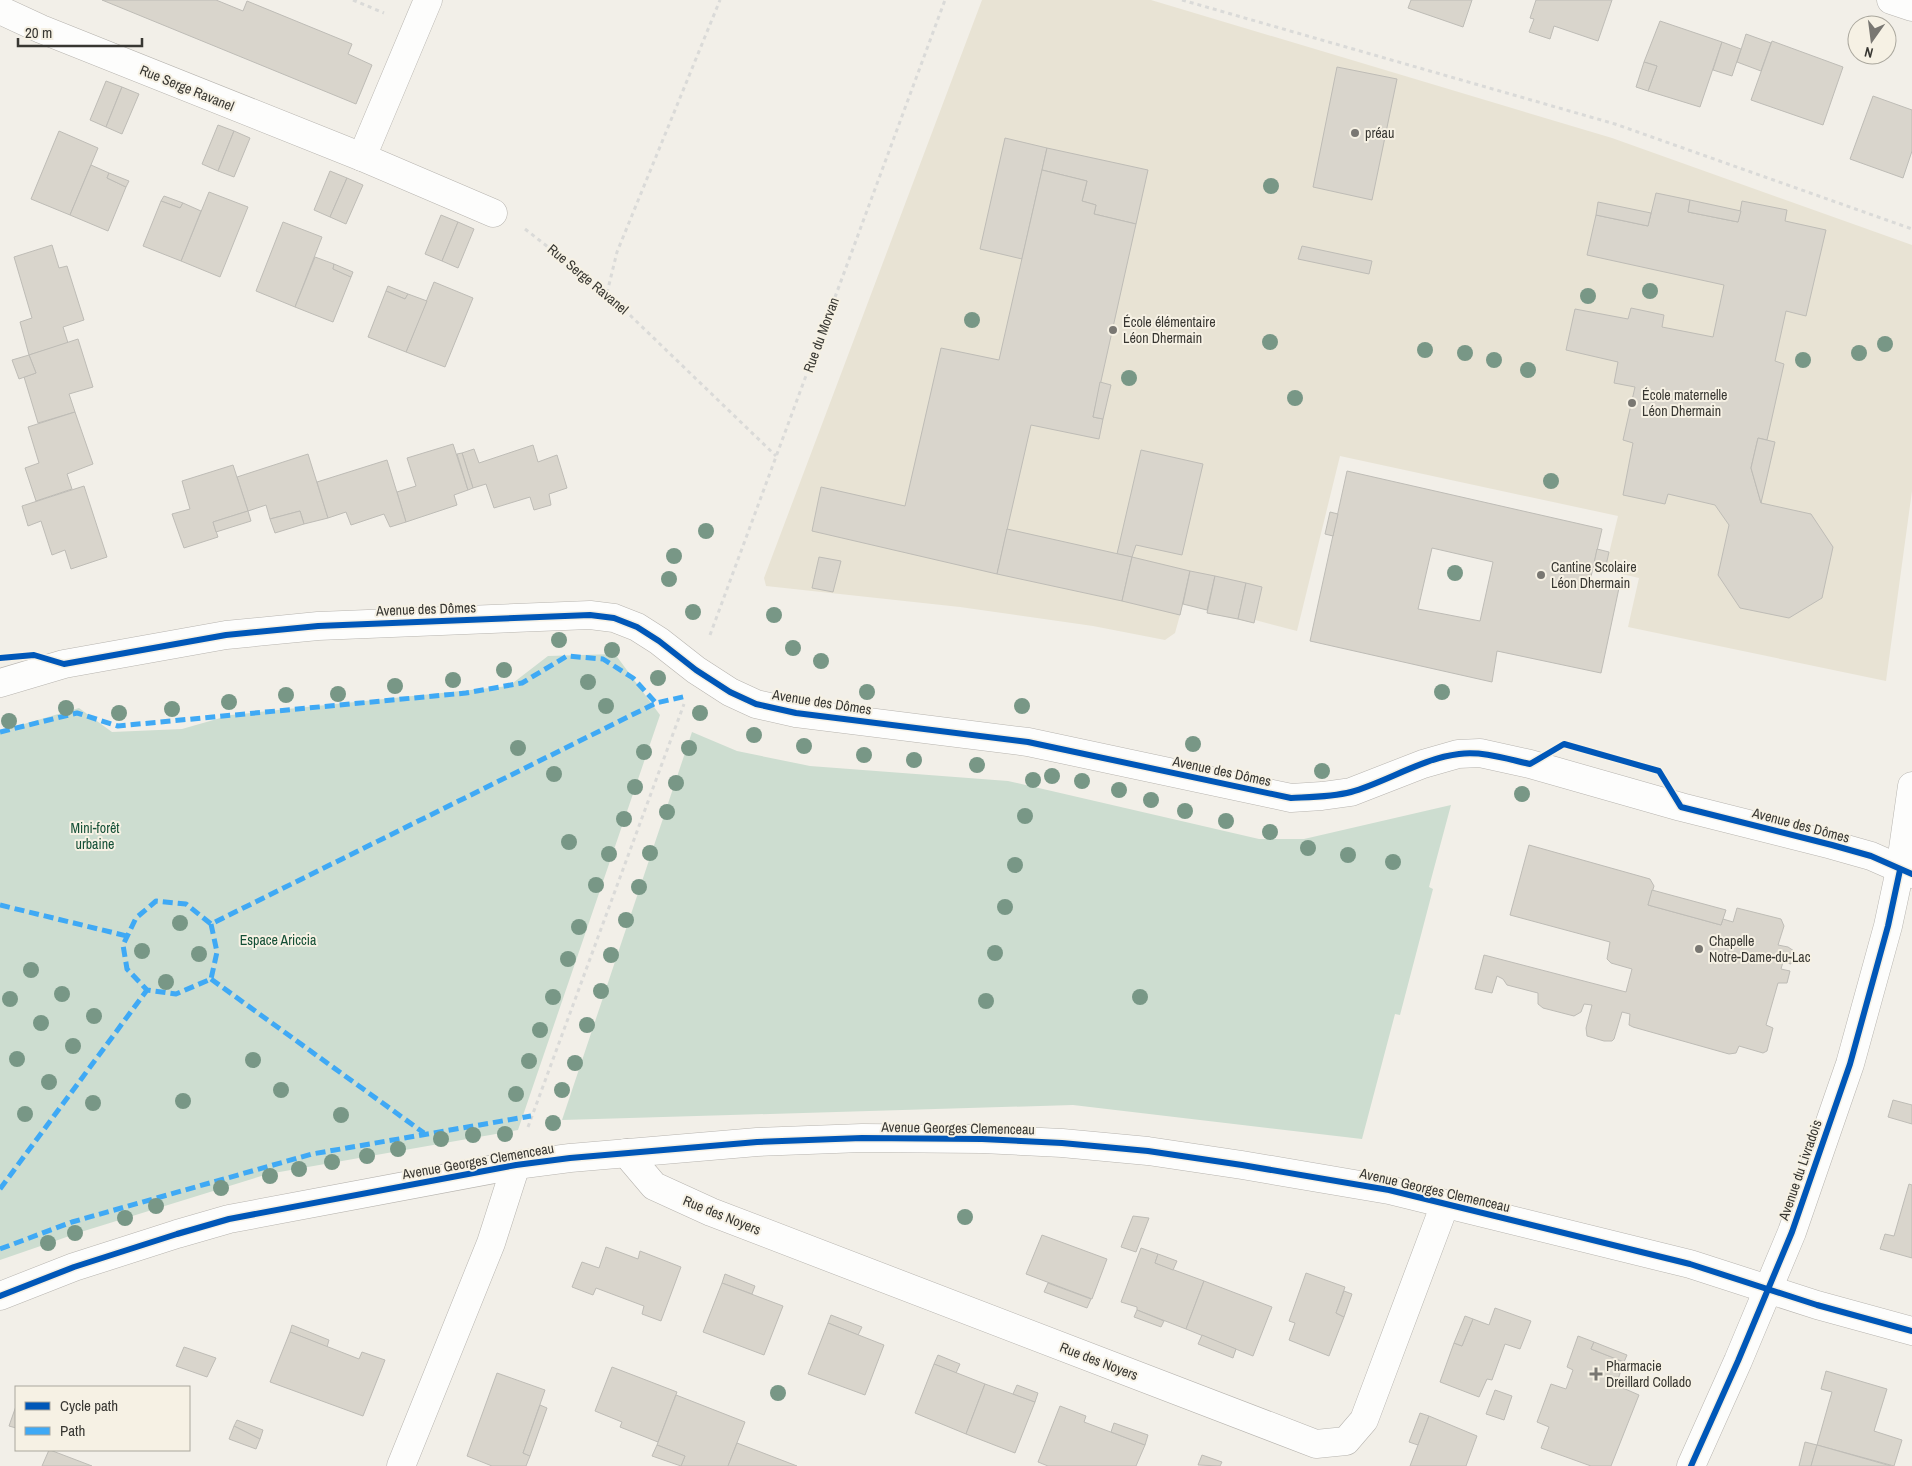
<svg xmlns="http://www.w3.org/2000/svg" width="1912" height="1466" viewBox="0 0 1912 1466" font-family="'Archivo Narrow',sans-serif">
<rect width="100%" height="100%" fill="#f2efe8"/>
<polygon fill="#e8e3d4" points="982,0 1151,0 1612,138 1912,245 1912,491 1886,681 1628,627 1639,578 1605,570 1618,516 1340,456 1297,631 1255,620 1254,623 1207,613 1207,610 1183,604 1175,633 1165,640 1093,626 960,607 766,586 764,578"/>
<g fill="#cdddd0">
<polygon points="615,654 660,715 518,1130 268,1174 84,1231 0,1260 0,731 79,708 112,732 182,729 231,715 509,686 548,656"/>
<polygon points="692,732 737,751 810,766 1008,781 1259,839 1304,839 1451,805 1429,887 1433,889 1400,1015 1395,1014 1362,1139 1073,1105 562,1120"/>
</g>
<g fill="#d9d5cc" stroke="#bebcb6" fill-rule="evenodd">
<polygon points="102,0 216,0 243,11 247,1 352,44 348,54 372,65 356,104"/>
<polygon points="1411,0 1472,0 1463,27 1408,8"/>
<polygon points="1536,0 1612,0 1598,41 1554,26 1550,39 1529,32 1534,19 1530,18"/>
<polygon points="1660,21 1722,42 1700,107 1648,91 1657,66 1644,62"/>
<polygon points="1746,34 1771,43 1761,71 1737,62"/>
<polygon points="1772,41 1843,67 1823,125 1751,100"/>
<polygon points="1722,42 1741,49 1732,76 1713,70"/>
<polygon points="1644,62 1657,66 1648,91 1636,87"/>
<polygon points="1337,67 1397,79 1372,200 1313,187"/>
<polygon points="106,81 122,87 106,127 90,120"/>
<polygon points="122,87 139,94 122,134 106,127"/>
<polygon points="1873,96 1912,110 1912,151 1903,178 1850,159"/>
<polygon points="218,125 234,131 218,171 202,164"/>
<polygon points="59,131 98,148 70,215 31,199"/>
<polygon points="234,131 250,138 234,177 218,171"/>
<polygon points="1005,138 1047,148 1022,259 980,249"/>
<polygon points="1047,148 1148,170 1136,224 1094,214 1096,205 1082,201 1087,181 1042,170"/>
<polygon points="91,165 109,173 107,178 126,187 108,231 70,215"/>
<polygon points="1042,170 1087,181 1082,201 1096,205 1094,214 1136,224 1093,417 1103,419 1099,439 1031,425 997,574 812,531 821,487 905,506 941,348 999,360"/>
<polygon points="330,171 347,178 330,217 314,210"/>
<polygon points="109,173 129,181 126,187 107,178"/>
<polygon points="347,178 363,185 346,224 330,217"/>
<polygon points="209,192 248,207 220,277 181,261"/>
<polygon points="1656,193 1690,200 1688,212 1738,222 1742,201 1787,210 1785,221 1826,230 1806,316 1786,311 1775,361 1784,364 1767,440 1758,438 1751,468 1761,503 1811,514 1833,547 1822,598 1789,618 1740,608 1718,575 1729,525 1715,505 1668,494 1665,504 1623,495 1633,443 1623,440 1635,387 1614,383 1618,362 1566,350 1575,309 1628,319 1631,308 1664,315 1662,327 1713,337 1724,285 1587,255 1596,215 1648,226"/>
<polygon points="164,196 183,203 180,208 161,201"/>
<polygon points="1690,200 1741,211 1738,222 1688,212"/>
<polygon points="161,201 180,208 183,203 201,211 181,261 143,246"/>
<polygon points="1598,202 1651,213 1648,226 1596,215"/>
<polygon points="441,215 458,222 442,261 425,254"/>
<polygon points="283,222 322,237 295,307 256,291"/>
<polygon points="458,222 474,229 458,268 442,261"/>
<polygon points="52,245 59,268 67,266 84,320 63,327 68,343 29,355 20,322 32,318 14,257"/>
<polygon points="1302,246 1372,261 1369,274 1298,259"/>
<polygon points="315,257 334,264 333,269 351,277 333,322 295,307"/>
<polygon points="334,264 353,272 351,277 333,269"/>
<polygon points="434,282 473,298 445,367 406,352"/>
<polygon points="388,286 408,294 405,299 386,291"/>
<polygon points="386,291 405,299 408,294 427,301 406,352 368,337"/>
<polygon points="78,339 93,387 69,394 75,412 38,423 24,377 36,373 29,355"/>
<polygon points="29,355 36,373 19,379 12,360"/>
<polygon points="1100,382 1111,385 1103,419 1093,417"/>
<polygon points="75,412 93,464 67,474 72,489 36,501 25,468 39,463 28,427"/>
<polygon points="1758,438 1775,442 1761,503 1751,468"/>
<polygon points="453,444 468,490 454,495 457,505 406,522 397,492 416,486 407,458"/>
<polygon points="533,445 538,462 557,455 567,488 549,494 551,505 534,510 530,497 494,508 486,484 473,488 462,453 474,449 479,463"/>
<polygon points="1141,450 1203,464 1182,555 1136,545 1132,557 1117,554"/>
<polygon points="462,453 473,488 468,490 457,454"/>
<polygon points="308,454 328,518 304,524 300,511 270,519 266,505 248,511 237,477"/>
<polygon points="387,460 406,522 390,527 384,514 351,525 346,512 328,518 317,482"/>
<polygon points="233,465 248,511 213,522 218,537 184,548 172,514 190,509 182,481"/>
<path d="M1347,471L1602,529L1590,581L1619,588L1601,673L1497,651L1492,682L1310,641ZM1432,548L1493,562L1480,621L1418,609Z"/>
<polygon points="84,486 107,557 71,569 65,550 52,555 41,521 28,526 22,506"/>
<polygon points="248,511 251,521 216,532 213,522"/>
<polygon points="300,511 304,524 275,533 270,519"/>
<polygon points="1330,512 1338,514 1333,536 1325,534"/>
<polygon points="1007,529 1132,557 1122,601 997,574"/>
<polygon points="1597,549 1609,552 1605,570 1593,568"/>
<polygon points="819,557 841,561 833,592 812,588"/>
<polygon points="1132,557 1190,571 1180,615 1122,601"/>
<polygon points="1190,571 1215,576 1207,610 1183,604"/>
<polygon points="1215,576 1246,583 1238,619 1207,613"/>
<polygon points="1246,583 1262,587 1254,623 1238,619"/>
<polygon points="1529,845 1650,879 1654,886 1648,905 1721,925 1723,919 1733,922 1737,908 1781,919 1784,926 1778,945 1788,947 1794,951 1794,954 1791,964 1783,962 1781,969 1790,971 1787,983 1778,983 1766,1025 1773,1028 1767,1051 1763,1053 1739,1046 1736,1053 1729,1054 1633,1027 1629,1025 1630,1014 1622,1012 1614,1039 1612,1041 1604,1041 1587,1036 1586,1028 1592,1005 1584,1004 1581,1012 1574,1016 1543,1008 1538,1004 1538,993 1507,985 1503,979 1497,976 1492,993 1475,989 1484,955 1626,992 1632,969 1611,963 1607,959 1610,942 1510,915"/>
<polygon points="1652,890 1726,910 1721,925 1648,905"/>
<polygon points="1893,1100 1912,1105 1912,1124 1888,1117"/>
<polygon points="1909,1184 1912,1185 1912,1258 1880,1249 1885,1234 1894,1236"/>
<polygon points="1133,1216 1149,1218 1136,1252 1121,1247"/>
<polygon points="1042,1235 1107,1259 1092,1299 1026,1274"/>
<polygon points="606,1247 638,1259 640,1251 681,1267 661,1321 642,1314 644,1306 596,1288 593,1295 572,1287 582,1262 599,1268"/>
<polygon points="1141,1248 1158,1254 1155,1263 1204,1281 1186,1329 1137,1310 1137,1307 1121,1302"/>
<polygon points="1158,1254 1177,1261 1173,1270 1155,1263"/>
<polygon points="1306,1273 1345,1287 1336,1313 1344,1317 1329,1356 1289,1340 1295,1323 1289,1321"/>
<polygon points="725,1274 755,1286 752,1294 722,1283"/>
<polygon points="1204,1281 1272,1307 1253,1356 1186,1329"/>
<polygon points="722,1283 783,1306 764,1355 703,1332"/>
<polygon points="1048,1283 1091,1299 1087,1308 1044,1292"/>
<polygon points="1344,1291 1352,1294 1344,1317 1336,1313"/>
<polygon points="1495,1308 1531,1321 1520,1349 1505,1344 1492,1380 1487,1379 1479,1397 1440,1382 1454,1343 1462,1346 1473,1319 1489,1325"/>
<polygon points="1137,1310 1164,1321 1161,1327 1134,1317"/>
<polygon points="831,1315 862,1327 858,1335 828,1323"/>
<polygon points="1465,1316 1473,1319 1462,1346 1454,1343"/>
<polygon points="828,1323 884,1345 865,1395 808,1374"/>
<polygon points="292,1325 329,1340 327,1347 290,1332"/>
<polygon points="290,1332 359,1359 362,1352 385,1360 363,1416 270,1382"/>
<polygon points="1202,1335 1236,1349 1233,1358 1198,1344"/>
<polygon points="1578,1336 1594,1342 1591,1349 1624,1362 1616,1385 1639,1395 1611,1466 1591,1466 1541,1448 1549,1427 1537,1422 1551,1384 1566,1389 1573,1370 1567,1367"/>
<polygon points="1594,1342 1627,1355 1624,1362 1591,1349"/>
<polygon points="184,1347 216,1358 207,1377 176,1366"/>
<polygon points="938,1355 960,1364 956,1373 934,1364"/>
<polygon points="934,1364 985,1384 966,1434 915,1413"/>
<polygon points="612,1367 677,1392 658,1442 620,1427 622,1422 595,1411"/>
<polygon points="1826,1371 1887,1389 1874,1431 1902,1440 1894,1466 1817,1445 1832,1392 1821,1389"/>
<polygon points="497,1373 545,1390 523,1453 530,1456 526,1466 492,1466 467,1456"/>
<polygon points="985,1384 1035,1402 1015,1453 966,1434"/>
<polygon points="1017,1385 1038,1393 1035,1402 1013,1394"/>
<polygon points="1495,1390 1512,1396 1504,1420 1486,1414"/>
<polygon points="676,1395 745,1422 728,1466 681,1466 685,1456 657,1445"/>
<polygon points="540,1405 547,1408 530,1456 523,1453"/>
<polygon points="16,1406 16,1428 9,1426"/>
<polygon points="1060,1406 1086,1416 1084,1422 1145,1445 1136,1466 1048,1466 1038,1462"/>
<polygon points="1420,1413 1429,1416 1418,1445 1409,1442"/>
<polygon points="1429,1416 1477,1436 1466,1466 1410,1466"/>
<polygon points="237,1420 263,1430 260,1439 234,1426"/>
<polygon points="1114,1423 1148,1435 1145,1445 1111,1432"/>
<polygon points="234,1426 260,1439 256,1449 229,1439"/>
<polygon points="1805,1442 1817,1445 1811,1466 1799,1466"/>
<polygon points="737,1443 797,1466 728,1466"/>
<polygon points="657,1445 685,1456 681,1466 652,1456"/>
<polygon points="1817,1445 1891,1466 1811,1466"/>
<polygon points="49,1450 50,1450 92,1466 42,1466"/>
<polygon points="1202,1455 1222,1462 1220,1466 1198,1465"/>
</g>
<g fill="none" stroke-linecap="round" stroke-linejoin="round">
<g stroke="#b7b4af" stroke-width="29">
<g id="minor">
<polyline points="1891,0 1912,7"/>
<polyline points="0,10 41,29 362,157 493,213"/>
<polyline points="362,157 428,0"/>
<polyline points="0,683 64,664 226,635 318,626 590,615 614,618 637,627 659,641 696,670 730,692 756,704 796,713 1028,742 1291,798 1322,796 1351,792 1423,764 1458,754 1480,753 1530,764 1681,807 1832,845 1871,856 1912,874"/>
<polyline points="626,1153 654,1186 711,1212 1316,1444 1346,1441 1364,1420 1445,1204"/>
<polyline points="0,1296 74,1267 177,1234 229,1219 516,1165 570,1158 757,1142 862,1138 982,1139 1062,1143 1148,1151 1242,1165 1389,1190 1690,1264 1817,1305 1912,1331"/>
<polyline points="401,1466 491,1243 516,1165"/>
<polyline points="1691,1466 1738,1361 1792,1232 1850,1064 1888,926 1900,870 1912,786"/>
</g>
</g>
<g stroke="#dadad8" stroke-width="3" stroke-dasharray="4 4" stroke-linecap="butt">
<polyline points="353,0 384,13"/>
<polyline points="1182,0 1615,124 1912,229"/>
<polyline points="525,229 607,293 776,456"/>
<polyline points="607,293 617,252 720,0"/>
<polyline points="710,635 945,0"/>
<polyline points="528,1127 684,704"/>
</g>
<use href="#minor" stroke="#fdfdfc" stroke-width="28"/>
<g stroke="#3fa9f5" stroke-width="5" stroke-dasharray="10 5" stroke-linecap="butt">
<polyline points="0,732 77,713 118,726 466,693 522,683 567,656 603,659 633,678 656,703"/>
<polyline points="0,905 127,936"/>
<polyline points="211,924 217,952 211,979 176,994 147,990 127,969 123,945 136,918 156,901 186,904 211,924 656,703 687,696"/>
<polyline points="211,979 424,1133"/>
<polyline points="0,1189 147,990"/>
<polyline points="0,1249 72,1222 312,1154 531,1116"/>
</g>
<g stroke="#f6f1e4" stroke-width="9">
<g id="cycleway">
<path d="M0,658L34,655L64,664L226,635L318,626L590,615L614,618L637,627L659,641L696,670L730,692L756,704L796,713L1028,742L1291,798C1311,797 1332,797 1351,792C1386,782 1423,758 1459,754C1483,751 1507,759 1530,764L1564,744L1659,771L1681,807L1832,845L1871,856L1912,874"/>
<polyline points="0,1296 74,1267 177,1234 229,1219 516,1165 570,1158 757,1142 862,1138 982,1139 1062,1143 1148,1151 1242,1165 1389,1190 1690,1264 1817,1305 1912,1331"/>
<polyline points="1691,1466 1738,1361 1792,1232 1850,1064 1888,926 1900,870"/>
</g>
</g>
<use href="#cycleway" stroke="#0057b8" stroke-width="6"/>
</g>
<g fill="#789786">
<circle cx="1271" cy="186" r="8"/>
<circle cx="1650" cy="291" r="8"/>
<circle cx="1588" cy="296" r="8"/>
<circle cx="972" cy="320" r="8"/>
<circle cx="1270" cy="342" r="8"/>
<circle cx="1885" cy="344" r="8"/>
<circle cx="1425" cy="350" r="8"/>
<circle cx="1465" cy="353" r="8"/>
<circle cx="1859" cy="353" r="8"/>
<circle cx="1494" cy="360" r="8"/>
<circle cx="1803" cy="360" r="8"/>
<circle cx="1528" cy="370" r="8"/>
<circle cx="1129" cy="378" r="8"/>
<circle cx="1295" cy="398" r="8"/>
<circle cx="1551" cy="481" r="8"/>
<circle cx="706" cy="531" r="8"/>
<circle cx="674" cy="556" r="8"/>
<circle cx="1455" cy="573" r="8"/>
<circle cx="669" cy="579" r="8"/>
<circle cx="693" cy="612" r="8"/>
<circle cx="774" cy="615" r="8"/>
<circle cx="559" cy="640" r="8"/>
<circle cx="793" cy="648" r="8"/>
<circle cx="612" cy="650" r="8"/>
<circle cx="821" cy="661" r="8"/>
<circle cx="504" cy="670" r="8"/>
<circle cx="658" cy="678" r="8"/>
<circle cx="453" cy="680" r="8"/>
<circle cx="588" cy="682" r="8"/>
<circle cx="395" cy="686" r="8"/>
<circle cx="867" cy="692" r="8"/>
<circle cx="1442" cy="692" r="8"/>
<circle cx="338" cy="694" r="8"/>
<circle cx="286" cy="695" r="8"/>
<circle cx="229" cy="702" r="8"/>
<circle cx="606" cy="706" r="8"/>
<circle cx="1022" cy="706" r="8"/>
<circle cx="66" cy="708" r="8"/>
<circle cx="172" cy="709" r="8"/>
<circle cx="119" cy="713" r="8"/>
<circle cx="700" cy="713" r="8"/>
<circle cx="9" cy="721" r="8"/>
<circle cx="754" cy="735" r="8"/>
<circle cx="1193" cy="744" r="8"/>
<circle cx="804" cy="746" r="8"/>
<circle cx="518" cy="748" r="8"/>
<circle cx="689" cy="748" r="8"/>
<circle cx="644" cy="752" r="8"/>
<circle cx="864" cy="755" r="8"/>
<circle cx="914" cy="760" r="8"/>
<circle cx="977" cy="765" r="8"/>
<circle cx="1322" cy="771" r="8"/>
<circle cx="554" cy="774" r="8"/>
<circle cx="1052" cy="776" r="8"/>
<circle cx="1033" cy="780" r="8"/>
<circle cx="1082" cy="781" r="8"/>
<circle cx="676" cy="783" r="8"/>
<circle cx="635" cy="787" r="8"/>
<circle cx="1119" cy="790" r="8"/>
<circle cx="1522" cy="794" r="8"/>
<circle cx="1151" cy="800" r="8"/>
<circle cx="1185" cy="811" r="8"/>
<circle cx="667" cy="812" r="8"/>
<circle cx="1025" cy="816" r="8"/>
<circle cx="624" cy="819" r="8"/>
<circle cx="1226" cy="821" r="8"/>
<circle cx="1270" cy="832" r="8"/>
<circle cx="569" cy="842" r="8"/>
<circle cx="1308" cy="848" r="8"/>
<circle cx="650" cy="853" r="8"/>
<circle cx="609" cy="854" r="8"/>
<circle cx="1348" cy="855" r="8"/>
<circle cx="1393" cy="862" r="8"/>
<circle cx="1015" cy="865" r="8"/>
<circle cx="596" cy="885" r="8"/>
<circle cx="639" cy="887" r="8"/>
<circle cx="1005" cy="907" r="8"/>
<circle cx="626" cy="920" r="8"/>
<circle cx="180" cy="923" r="8"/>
<circle cx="579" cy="927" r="8"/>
<circle cx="142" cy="951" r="8"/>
<circle cx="995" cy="953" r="8"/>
<circle cx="199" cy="954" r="8"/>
<circle cx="611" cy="955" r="8"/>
<circle cx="568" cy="959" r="8"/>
<circle cx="31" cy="970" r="8"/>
<circle cx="166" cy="982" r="8"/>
<circle cx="601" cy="991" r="8"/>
<circle cx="62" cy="994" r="8"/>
<circle cx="553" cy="997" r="8"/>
<circle cx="1140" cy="997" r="8"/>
<circle cx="10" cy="999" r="8"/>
<circle cx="986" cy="1001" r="8"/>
<circle cx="94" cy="1016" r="8"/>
<circle cx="41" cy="1023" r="8"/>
<circle cx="587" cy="1025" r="8"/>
<circle cx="540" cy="1030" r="8"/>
<circle cx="73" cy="1046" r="8"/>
<circle cx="17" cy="1059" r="8"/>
<circle cx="253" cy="1060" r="8"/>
<circle cx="529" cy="1061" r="8"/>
<circle cx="575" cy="1063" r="8"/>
<circle cx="49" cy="1082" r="8"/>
<circle cx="281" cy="1090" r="8"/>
<circle cx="562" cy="1090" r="8"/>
<circle cx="516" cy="1094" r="8"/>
<circle cx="183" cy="1101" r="8"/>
<circle cx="93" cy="1103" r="8"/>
<circle cx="25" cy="1114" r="8"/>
<circle cx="341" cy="1115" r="8"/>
<circle cx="553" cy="1123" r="8"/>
<circle cx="505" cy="1134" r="8"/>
<circle cx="473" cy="1135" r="8"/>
<circle cx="441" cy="1139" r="8"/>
<circle cx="398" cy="1149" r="8"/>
<circle cx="367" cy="1156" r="8"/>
<circle cx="332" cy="1162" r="8"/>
<circle cx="299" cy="1169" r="8"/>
<circle cx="270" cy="1176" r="8"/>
<circle cx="221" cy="1188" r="8"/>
<circle cx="156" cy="1206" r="8"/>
<circle cx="965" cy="1217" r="8"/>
<circle cx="125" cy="1218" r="8"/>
<circle cx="75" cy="1233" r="8"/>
<circle cx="48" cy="1243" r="8"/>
<circle cx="778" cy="1393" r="8"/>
</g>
<g fill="#797772" stroke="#f6f1e4" stroke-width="2">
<circle cx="1355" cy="133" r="5"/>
<circle cx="1113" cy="330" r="5"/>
<circle cx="1632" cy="403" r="5"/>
<circle cx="1541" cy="575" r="5"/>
<circle cx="1699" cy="949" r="5"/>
<path d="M1593.5 1366.5h5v5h5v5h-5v5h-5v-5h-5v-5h5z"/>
</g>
<g text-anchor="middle" stroke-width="4" stroke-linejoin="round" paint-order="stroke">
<g font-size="14" fill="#383732" stroke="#f6f1e4">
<text transform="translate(187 88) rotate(22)" y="5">Rue Serge Ravanel</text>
<text transform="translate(588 279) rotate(40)" y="5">Rue Serge Ravanel</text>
<text transform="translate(821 335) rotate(-70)" y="5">Rue du Morvan</text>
<text transform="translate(426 609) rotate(-2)" y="5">Avenue des Dômes</text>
<text transform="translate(822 702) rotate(9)" y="5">Avenue des Dômes</text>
<text transform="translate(1222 771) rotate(12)" y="5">Avenue des Dômes</text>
<text transform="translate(1801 825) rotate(15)" y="5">Avenue des Dômes</text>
<text transform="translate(958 1128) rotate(1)" y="5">Avenue Georges Clemenceau</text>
<text transform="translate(478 1161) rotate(-10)" y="5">Avenue Georges Clemenceau</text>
<text transform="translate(1800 1170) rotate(-71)" y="5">Avenue du Livradois</text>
<text transform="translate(1435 1190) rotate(13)" y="5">Avenue Georges Clemenceau</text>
<text transform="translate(722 1215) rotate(22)" y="5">Rue des Noyers</text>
<text transform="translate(1099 1361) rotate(21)" y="5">Rue des Noyers</text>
</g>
<g font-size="14" fill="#383732" stroke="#f6f1e4" text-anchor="start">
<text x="1365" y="138">préau</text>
<text x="1123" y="327">École élémentaire<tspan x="1123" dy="16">Léon Dhermain</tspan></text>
<text x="1642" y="400">École maternelle<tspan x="1642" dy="16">Léon Dhermain</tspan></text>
<text x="1551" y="572">Cantine Scolaire<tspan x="1551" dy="16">Léon Dhermain</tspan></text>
<text x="1709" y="946">Chapelle<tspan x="1709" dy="16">Notre-Dame-du-Lac</tspan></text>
<text x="1606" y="1371">Pharmacie<tspan x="1606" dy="16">Dreillard Collado</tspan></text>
</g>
<g font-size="14" fill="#144f36" stroke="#f6f1e4">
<text x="95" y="833">Mini-forêt<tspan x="95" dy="16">urbaine</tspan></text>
<text x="278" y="945">Espace Ariccia</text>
</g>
</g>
<rect x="15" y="1386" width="175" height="65" fill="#f6f1e4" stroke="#aaa79d"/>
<rect x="25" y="1402" width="25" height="8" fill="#0057b8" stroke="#aaa79d"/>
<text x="60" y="1411" font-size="15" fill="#383732">Cycle path</text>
<rect x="25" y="1427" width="25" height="8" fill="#3fa9f5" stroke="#aaa79d"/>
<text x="60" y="1436" font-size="15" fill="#383732">Path</text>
<g transform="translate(1872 40) rotate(194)"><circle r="24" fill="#f6f1e4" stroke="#aaa79d"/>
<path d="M0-4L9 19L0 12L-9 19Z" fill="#797772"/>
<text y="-8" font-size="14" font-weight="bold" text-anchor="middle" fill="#383732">N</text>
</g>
<path d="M18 38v8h124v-8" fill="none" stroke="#383732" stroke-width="2.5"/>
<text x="25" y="38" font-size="15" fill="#383732" stroke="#f6f1e4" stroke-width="4" paint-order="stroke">20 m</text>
</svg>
